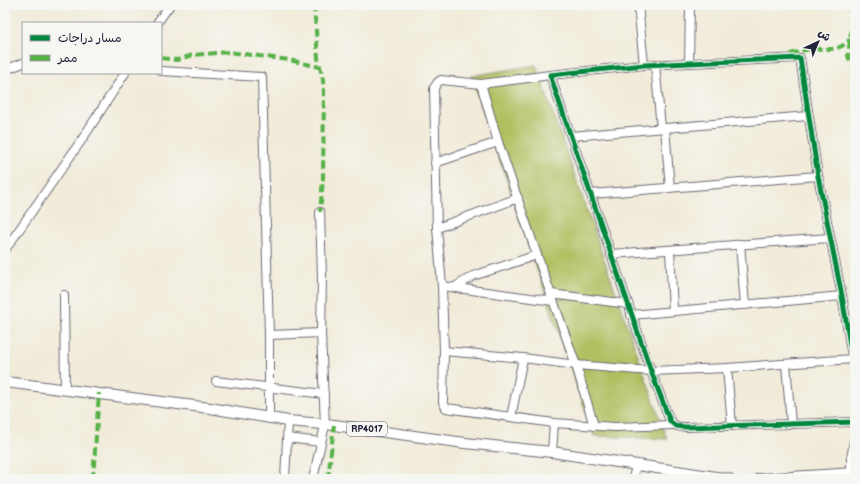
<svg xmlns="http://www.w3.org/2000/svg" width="860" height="484" viewBox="0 0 860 484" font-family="'Balsamiq Sans','Playpen Sans Arabic',sans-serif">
<rect width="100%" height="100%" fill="#f6f6f2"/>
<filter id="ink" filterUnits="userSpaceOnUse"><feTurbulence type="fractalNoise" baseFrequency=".025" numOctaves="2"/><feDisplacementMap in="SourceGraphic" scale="8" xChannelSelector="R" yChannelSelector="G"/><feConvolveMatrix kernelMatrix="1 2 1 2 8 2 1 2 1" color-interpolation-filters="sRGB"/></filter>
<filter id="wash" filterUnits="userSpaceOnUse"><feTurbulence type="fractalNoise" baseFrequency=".012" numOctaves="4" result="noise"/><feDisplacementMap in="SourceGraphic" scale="16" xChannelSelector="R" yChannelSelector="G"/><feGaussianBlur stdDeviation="0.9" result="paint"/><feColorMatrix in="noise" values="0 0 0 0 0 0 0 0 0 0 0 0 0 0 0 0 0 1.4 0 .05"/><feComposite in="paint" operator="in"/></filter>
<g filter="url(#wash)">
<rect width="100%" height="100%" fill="#f1ebd9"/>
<polygon fill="#b1bf61" stroke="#6a704e" points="536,65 667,439 594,436 471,76"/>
</g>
<g filter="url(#ink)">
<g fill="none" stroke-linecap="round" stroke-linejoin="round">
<g stroke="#6a6872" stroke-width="10">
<g id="minor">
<polyline points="638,5 644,65"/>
<polyline points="157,23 170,5"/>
<polyline points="689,63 690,5"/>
<polyline points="655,64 661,128"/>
<polyline points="5,70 23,63"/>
<polyline points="161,71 262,77 269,335 269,418"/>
<polyline points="550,75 481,84 498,142 537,255 576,365 594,426"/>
<polyline points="665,128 670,188"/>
<polyline points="571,136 808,116"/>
<polyline points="435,163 498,142"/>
<polyline points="591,194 818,176"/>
<polyline points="437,228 518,198"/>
<polyline points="740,244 745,305"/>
<polyline points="5,250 83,138 125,73"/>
<polyline points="670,250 673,311"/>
<polyline points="611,254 830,238"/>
<polyline points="442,286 553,301"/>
<polyline points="455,287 473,276 537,255"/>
<polyline points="551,294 628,304"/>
<polyline points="64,295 65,390"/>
<polyline points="631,315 842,296"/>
<polyline points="269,335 321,333"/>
<polyline points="444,351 442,286 437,228 434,88 438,82 441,80 481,84"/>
<polyline points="786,364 791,424"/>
<path d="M855,366L851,351L842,296L818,176L800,58L644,65L550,75L651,371L670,421C675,427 680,427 687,427L855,422"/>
<polyline points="727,368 732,426"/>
<polyline points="216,381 324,394"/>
<polyline points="511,417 523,358"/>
<polyline points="673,425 615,427 554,423 446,408 443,402 444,351 523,358 576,365 651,371 727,368 853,359"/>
<polyline points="287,438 321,442"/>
<polyline points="552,452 554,423"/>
<polyline points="851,473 851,459 855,436"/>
<polyline points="285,479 288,421"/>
<polyline points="313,479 325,425 321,333 322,277 320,212"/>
<polyline points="633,479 636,465"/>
</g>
</g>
<g stroke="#6a6872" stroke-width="12">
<g id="major">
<polyline points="5,382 210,408 288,421 334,425 465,443 552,452 729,479"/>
<polyline points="759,479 855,473"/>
</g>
</g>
<use href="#minor" stroke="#fff" stroke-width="8"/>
<use href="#major" stroke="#fff" stroke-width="10"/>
<g stroke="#55b146" stroke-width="4" stroke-dasharray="8 4" stroke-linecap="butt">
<polyline points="314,5 318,58 323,80 324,92 323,179 320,212"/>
<polyline points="850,5 851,32 848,56 851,63 855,66"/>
<path d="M790,54C797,52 804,50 812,49C828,48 838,53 850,39"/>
<polyline points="161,58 177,60 193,55 229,52 289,60 320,67"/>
<polyline points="93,479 99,393"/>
<polyline points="328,479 334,425"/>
</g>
<g stroke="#f6f6f2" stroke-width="8">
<path id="cycleway" d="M855,366L851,351L842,296L818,176L800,58L644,65L550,75L651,371L670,421C675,427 680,427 687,427L855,422"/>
</g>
<use href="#cycleway" stroke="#00873e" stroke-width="5"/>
</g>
</g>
<g text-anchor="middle" stroke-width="3.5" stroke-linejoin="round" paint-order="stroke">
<rect fill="#f6f6f2" stroke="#626272" stroke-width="1" x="347" y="422" width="40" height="14" rx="3"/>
<g font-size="9" font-weight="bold" fill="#22223b">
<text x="367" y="432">RP4017</text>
</g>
</g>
<rect width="860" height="484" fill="none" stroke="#f6f6f2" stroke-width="20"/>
<rect x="22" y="22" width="140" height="52" fill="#f6f6f2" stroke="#a1a1a9"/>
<rect x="30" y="35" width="20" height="6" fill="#00873e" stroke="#a1a1a9"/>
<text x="58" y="42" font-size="12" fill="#22223b">مسار دراجات</text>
<rect x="30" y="55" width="20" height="6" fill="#55b146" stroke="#a1a1a9"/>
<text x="58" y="62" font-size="12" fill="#22223b">ممر</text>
<g transform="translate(818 42) rotate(44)" stroke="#f6f6f2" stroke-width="3" paint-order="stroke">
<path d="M0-3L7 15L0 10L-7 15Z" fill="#22223b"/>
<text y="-6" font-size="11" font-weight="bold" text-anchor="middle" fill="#22223b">ش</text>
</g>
</svg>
